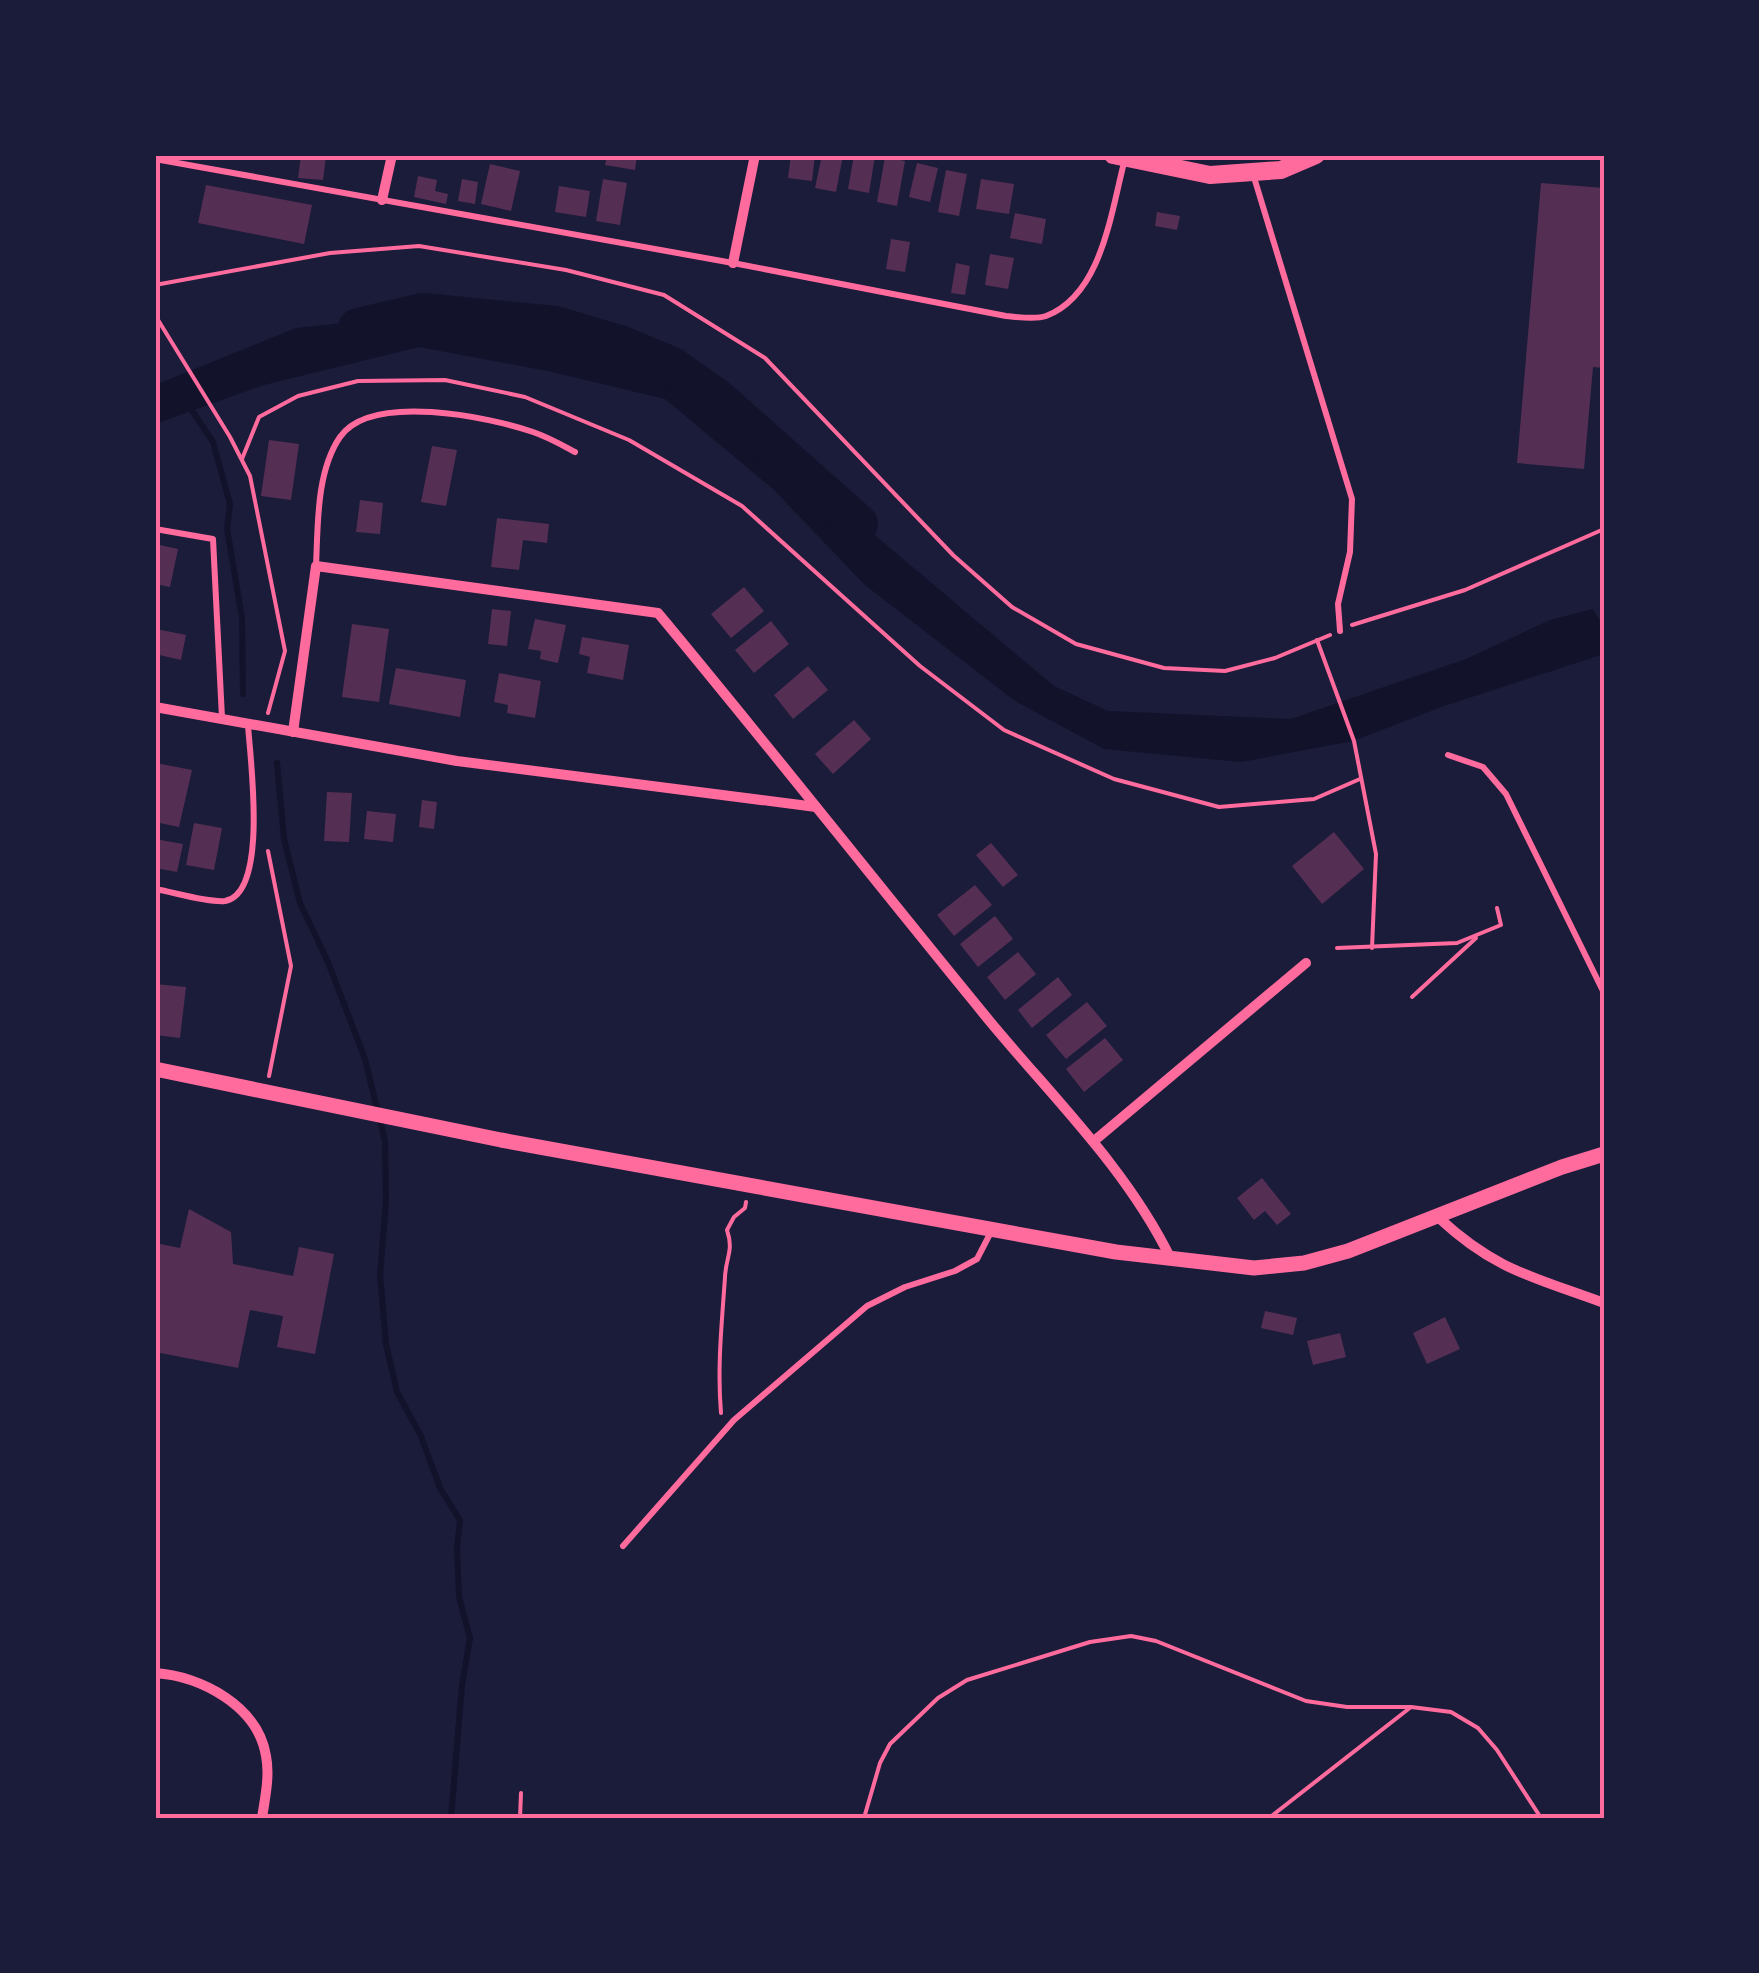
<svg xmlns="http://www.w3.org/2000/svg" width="1759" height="1973" viewBox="0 0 1759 1973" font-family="'Titillium Web',sans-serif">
<rect width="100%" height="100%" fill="#1b1b3a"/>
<polygon fill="#12122b" points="412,316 555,326 689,379 1054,686 1108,711 1291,719 1466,659 1550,620 1593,609 1604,628 1604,654 1444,706 1353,741 1241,762 1104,749 1015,701 865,585 773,489 665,399 548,371 419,347 264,385 155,424 155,385 296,328"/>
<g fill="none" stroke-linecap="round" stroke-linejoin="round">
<g stroke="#12122b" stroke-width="6">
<polyline points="189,406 213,442 230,504 227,529 242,618 243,694"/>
<polyline points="277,763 284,839 300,903 328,962 365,1059 385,1141 386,1201 380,1275 386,1344 397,1392 421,1436 440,1488 460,1520 457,1548 459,1597 470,1638 462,1685 451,1818"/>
</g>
<polyline stroke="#12122b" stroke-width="40" points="358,328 423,313 555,326 622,346 672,367 716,398 858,524"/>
</g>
<g fill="#542f53">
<polygon points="301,155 326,156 323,180 298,178"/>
<polygon points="607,155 637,155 635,170 605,165"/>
<polygon points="791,155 815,155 812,181 788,178"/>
<polygon points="822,155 843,155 836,192 815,188"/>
<polygon points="854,155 875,156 869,193 848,189"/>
<polygon points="885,157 905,161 897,206 877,202"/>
<polygon points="917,163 938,168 930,202 909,197"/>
<polygon points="490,164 520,171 511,211 481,204"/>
<polygon points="946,170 967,174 959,216 938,212"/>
<polygon points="418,176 437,180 435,191 448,194 446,204 414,197"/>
<polygon points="462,179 478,182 475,204 458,201"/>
<polygon points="603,179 627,183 620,225 596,221"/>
<polygon points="981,179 1014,184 1009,214 976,209"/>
<polygon points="1541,183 1604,188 1604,368 1593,367 1584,469 1517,463"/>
<polygon points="206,185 312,205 304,244 198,223"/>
<polygon points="559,186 590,191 586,217 555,212"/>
<polygon points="1157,212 1180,216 1177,230 1155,226"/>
<polygon points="1015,213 1046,219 1042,244 1010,238"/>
<polygon points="891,239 910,242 905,272 886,269"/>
<polygon points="990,254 1014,258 1008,289 985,285"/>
<polygon points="956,263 970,266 965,295 951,293"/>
<polygon points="269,440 299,444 291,500 261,496"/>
<polygon points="432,446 457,450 446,506 421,502"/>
<polygon points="360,500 383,503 380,534 356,532"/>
<polygon points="497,518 549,524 547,543 523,540 519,570 491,567"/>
<polygon points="155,544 178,549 170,587 155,584"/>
<polygon points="744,587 764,611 731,638 711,614"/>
<polygon points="492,609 511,611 507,646 488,644"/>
<polygon points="535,619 566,625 558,663 540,659 541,651 528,649"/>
<polygon points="771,621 789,644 754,673 735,650"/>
<polygon points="352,624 389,629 379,702 342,697"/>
<polygon points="156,629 186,635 181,660 155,654"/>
<polygon points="582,637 629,645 623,680 587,673 590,657 579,654"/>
<polygon points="808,666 828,690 793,719 774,695"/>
<polygon points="396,668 466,680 460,717 389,704"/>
<polygon points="499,673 541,681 535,718 507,713 508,705 494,702"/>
<polygon points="854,720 871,739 833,774 815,754"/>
<polygon points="156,763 192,770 179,827 155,822"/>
<polygon points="327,792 352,793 349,842 324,841"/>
<polygon points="422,800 437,802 434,829 419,827"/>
<polygon points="367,811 396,814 393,842 364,839"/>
<polygon points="194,823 222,828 214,870 186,865"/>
<polygon points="1334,832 1364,869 1322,904 1292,866"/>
<polygon points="155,839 183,844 177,872 155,868"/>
<polygon points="991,843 1018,875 1003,887 976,855"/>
<polygon points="975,885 992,905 954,936 937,915"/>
<polygon points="995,916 1013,939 978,967 960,944"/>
<polygon points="1018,952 1036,974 1005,1000 987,977"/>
<polygon points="1058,977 1072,995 1032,1028 1018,1010"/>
<polygon points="155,984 186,987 180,1038 155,1035"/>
<polygon points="1087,1002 1107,1026 1066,1059 1046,1035"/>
<polygon points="1105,1038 1123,1060 1084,1092 1066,1069"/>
<polygon points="1262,1178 1291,1214 1277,1225 1265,1211 1254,1220 1237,1198"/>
<polygon points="189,1209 231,1232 233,1264 293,1276 299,1247 334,1254 315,1354 277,1347 283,1316 250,1310 238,1368 155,1352 155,1243 180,1248"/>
<polygon points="1265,1311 1297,1318 1293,1335 1261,1328"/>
<polygon points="1445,1317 1460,1349 1427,1364 1413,1333"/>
<polygon points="1340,1333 1346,1357 1313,1365 1307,1341"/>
</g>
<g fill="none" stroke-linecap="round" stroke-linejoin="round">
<g stroke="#ff6b9d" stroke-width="4">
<polyline points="155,285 330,253 419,246 566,270 664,295 765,358 953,555 1012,607 1076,644 1164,668 1225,671 1275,658 1330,635"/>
<polyline points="155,315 230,437 250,476 285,651 268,713"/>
<polyline points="242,459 259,417 298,396 358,381 445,380 525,397 629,440 742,506 920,666 1004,730 1114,779 1219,807 1314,799 1360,779"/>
<polyline points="1352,625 1465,590 1604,529"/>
<polyline points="1317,640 1354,741 1376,854 1372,948"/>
<polyline points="268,851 291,966 269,1076"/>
<polyline points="1337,948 1457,943 1501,925 1497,908"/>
<polyline points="1412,997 1476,938"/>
<path d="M721,1413C717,1367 722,1322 725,1277C726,1256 734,1251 727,1230L734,1217L745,1208L746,1202"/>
<polyline points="520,1818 521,1793"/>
<polyline points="864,1818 880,1763 890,1744 938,1698 967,1680 1090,1642 1131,1636 1156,1641 1306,1701 1347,1707 1411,1707 1451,1712 1478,1728 1497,1750 1541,1818"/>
<polyline points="1269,1818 1411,1707"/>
</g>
<g stroke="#ff6b9d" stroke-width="6">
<path d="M155,159L733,263L1006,316C1018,317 1035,320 1046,316C1103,294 1111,210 1125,159"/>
<polyline points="1253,174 1352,499 1350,552 1338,604 1340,631"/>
<polyline points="155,529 213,539 222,718"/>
<path d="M316,566C318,526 316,472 340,437C371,392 489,417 533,432C548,437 562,445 575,452"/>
<polyline points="1448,755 1483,767 1506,794 1604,993"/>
<path d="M155,889C173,892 208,903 225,901C269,893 250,758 248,725"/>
<polyline points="623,1546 734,1420 867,1306 905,1287 955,1271 977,1259 991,1232"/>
</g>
<g stroke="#ff6b9d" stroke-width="10">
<polyline points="382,200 392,155"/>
<polyline points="733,263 755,155"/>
<polyline points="155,707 457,761 816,807"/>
<path d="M293,732L316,566L658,613C768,745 874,880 983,1013C1048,1093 1125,1165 1171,1259"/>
<polyline points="1094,1141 1306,963"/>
<path d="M1439,1218C1496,1271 1534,1277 1604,1303"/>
<path d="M155,1673C201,1676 258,1706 266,1756C270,1776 265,1798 262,1818"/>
</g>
<polyline stroke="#ff6b9d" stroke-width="15" points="155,1069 501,1140 1116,1252 1254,1268 1304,1263 1348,1251 1562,1167 1604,1154"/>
<polyline stroke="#ff6b9d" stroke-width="18" points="1113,155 1210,175 1281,170 1316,155"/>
</g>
<rect width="1759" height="1973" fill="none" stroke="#1b1b3a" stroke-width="315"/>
<rect x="158" y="158" width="1444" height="1658" fill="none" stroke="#ff6b9d" stroke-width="4"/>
</svg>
